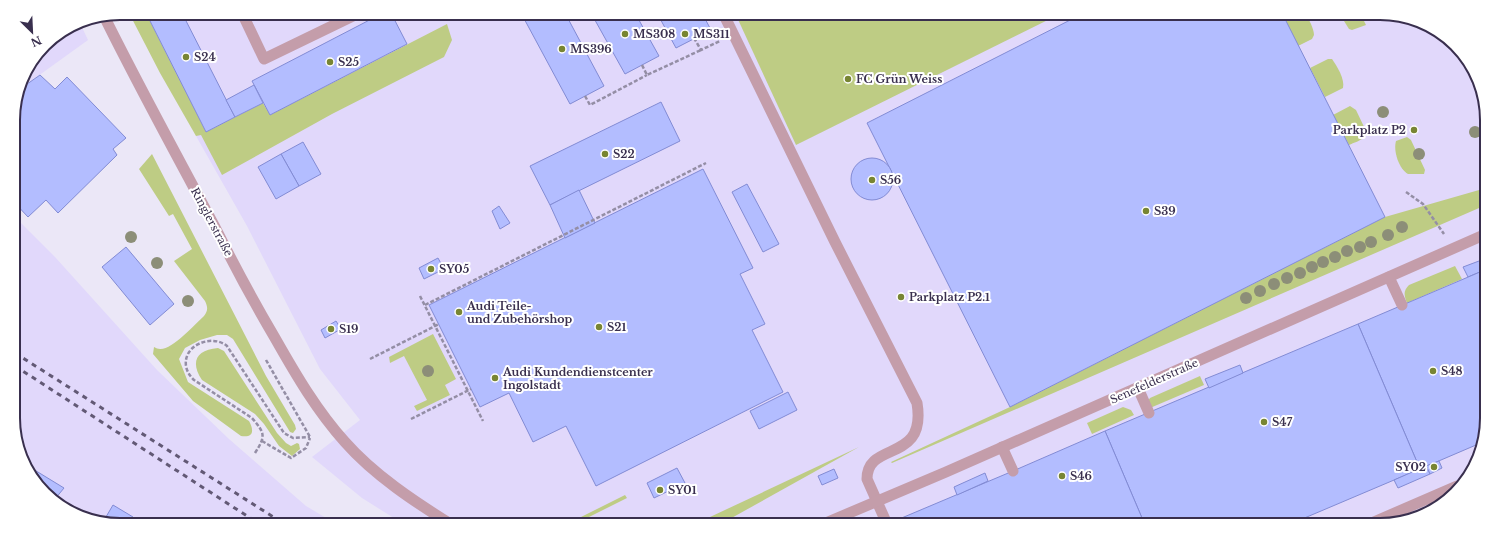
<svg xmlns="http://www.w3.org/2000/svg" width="1500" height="538" viewBox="0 0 1500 538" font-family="'Libre Baskerville',serif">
<rect width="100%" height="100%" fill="#ebe7f7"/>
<g fill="#e1d8fb">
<polygon points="146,13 1380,13 1414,19 1461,49 1486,105 1487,418 1481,452 1445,503 1387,525 405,525 362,498 312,457 360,420 320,369 247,226 196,136 206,132"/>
<polygon points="79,21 88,40 20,89 24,73 49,40"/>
<polygon points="14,216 55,257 157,370 229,439 306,506 338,525 120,525 86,519 40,489 15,439"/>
</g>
<g fill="#becc84">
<polygon points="129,13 146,13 206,132 263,103 270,115 447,24 452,40 444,57 332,114 222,175 201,135 196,136 160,73"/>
<polygon points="735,13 1062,13 796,145"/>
<path d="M1297,13C1299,13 1302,13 1304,14C1309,17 1314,30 1314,35L1312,39L1298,46L1285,19Z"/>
<polygon points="1339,13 1360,13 1366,25 1352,30 1349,29"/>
<path d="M1328,59H1332C1337,66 1345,79 1343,88L1325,97L1310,68Z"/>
<path d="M1350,106L1356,110L1366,131C1366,140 1355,142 1349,145L1333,115Z"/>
<path d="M1407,137L1411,140L1425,170L1424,174H1408C1399,169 1393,151 1396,141Z"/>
<path d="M152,154L266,376L295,425L296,429L293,433L290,432L287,427L233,339L227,335H217L200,340L185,348L179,359L188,382L249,421C254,430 254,438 241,436L193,401L153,354L154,347C156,348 158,349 160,349C172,350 195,324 204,316C208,311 208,307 205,301L174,261L192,249L173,214L169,216L139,169Z"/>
<polygon points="1486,188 1486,205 892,463 891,462 1010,407 1385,217"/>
<path d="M1455,266L1462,279L1407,303C1404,295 1403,291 1409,285Z"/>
<polygon points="433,334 456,379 445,385 450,395 417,411 414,406 427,400 404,356 390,363 389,357"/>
<path d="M218,348L224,351L277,433L286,443L291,446L297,443L299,444L300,449L292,456L279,446L264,424L255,414L202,380C190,362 196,350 218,348Z"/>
<polygon points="1200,376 1204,385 1150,408 1148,401 1150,398"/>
<polygon points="1123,407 1131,410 1134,415 1092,434 1087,423"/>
<polygon points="859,447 719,525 693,525"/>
<polygon points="625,495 627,498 587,518 590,525 579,525 577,521 579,518"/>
</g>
<g fill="#b3bdff" stroke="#828bd4">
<polygon points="146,13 182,13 235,117 206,132"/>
<polygon points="299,13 317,13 302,20"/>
<polygon points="383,13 391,13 407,44 270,115 252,81"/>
<polygon points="521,13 565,13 604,86 570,104"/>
<polygon points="591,13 635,13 659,56 625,74"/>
<polygon points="657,13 702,13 711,30 676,48"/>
<polygon points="1084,13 1282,13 1385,217 1010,407 867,123"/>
<polygon points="40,75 55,89 67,77 126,138 113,149 117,155 58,213 46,200 28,217 14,202 14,197 16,195 14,193 13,112 20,89"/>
<polygon points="254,85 263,103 235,117 226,100"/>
<polygon points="661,102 680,141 550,205 530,166"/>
<polygon points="303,142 321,174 299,186 281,154"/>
<polygon points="281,154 299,186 276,199 258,167"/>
<circle cx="872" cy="179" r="21"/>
<polygon points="703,169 753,268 740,274 765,324 752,330 783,392 596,486 566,426 533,442 509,393 480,407 429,305"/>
<polygon points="747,184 779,244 763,252 732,192"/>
<polygon points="579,190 595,223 565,238 550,205"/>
<polygon points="499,206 510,223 500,229 492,211"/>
<polygon points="126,247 174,304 150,325 102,267"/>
<polygon points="438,258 444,269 424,279 419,268"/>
<polygon points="1487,258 1487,269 1468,277 1463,267"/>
<polygon points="1487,269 1487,418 1483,442 1420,469 1358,324"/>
<polygon points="336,321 341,329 325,338 321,330"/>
<polygon points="1358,324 1420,469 1288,525 1145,525 1105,431"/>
<polygon points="1240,365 1243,373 1209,388 1205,379"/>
<polygon points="788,392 797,410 759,429 750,411"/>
<polygon points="1105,431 1145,525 885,525 1013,471"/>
<polygon points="1439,461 1442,468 1430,474 1426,466"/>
<polygon points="28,466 64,488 55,499 40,489"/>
<polygon points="1426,466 1430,474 1398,488 1394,480"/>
<polygon points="677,468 685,483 654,498 647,483"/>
<polygon points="834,469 838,478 822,485 818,476"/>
<polygon points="985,473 988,481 957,495 954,487"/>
<polygon points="113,505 133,517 128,525 103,522"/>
</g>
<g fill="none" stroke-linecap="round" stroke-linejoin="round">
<g stroke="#948ea5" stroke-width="2.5" stroke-dasharray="4 2" stroke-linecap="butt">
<polyline points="694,38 701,50 720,41"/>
<polyline points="642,65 647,75 701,50"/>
<polyline points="585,96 590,105 647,75"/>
<polyline points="1406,192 1423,204 1444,234"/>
<polyline points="420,296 483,421"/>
<polyline points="425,305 706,163"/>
<polyline points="370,359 439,324"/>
<polyline points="266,360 310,437"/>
<polyline points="411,419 471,389"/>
<polyline points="262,441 291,458 306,448 310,438"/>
<path d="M255,453C266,436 265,433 252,418L194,380C190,376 187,372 186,366C183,344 213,334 227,346L284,433L293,438L310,437"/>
</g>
<g stroke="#c49daa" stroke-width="11">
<polyline points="242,13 264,59 359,13"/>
<path d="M723,13L835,242L917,403C927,464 867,440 867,479L887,524"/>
<polyline points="1389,277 1402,305"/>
<polyline points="1138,388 1149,413"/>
<polyline points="1002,447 1013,471"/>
<polyline points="1367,525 1457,486"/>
</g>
<g stroke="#c49daa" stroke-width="11">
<path d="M104,16C140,89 180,161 218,233C236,269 255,304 275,338C296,375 317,411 345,442C374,475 415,502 452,525"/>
<polyline points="821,525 946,472 1486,234"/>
</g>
<g stroke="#625975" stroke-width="3" stroke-dasharray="5 5" stroke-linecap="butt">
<polyline points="15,353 286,525"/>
<polyline points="15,366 261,525"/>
</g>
</g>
<g fill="#8c8e78">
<circle cx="1383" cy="112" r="6"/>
<circle cx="1475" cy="132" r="6"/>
<circle cx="1419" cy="154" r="6"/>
<circle cx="1402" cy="227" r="6"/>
<circle cx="1388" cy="235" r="6"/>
<circle cx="131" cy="237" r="6"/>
<circle cx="1371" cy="242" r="6"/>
<circle cx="1360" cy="247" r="6"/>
<circle cx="1347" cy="251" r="6"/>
<circle cx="1335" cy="257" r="6"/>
<circle cx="1323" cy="262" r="6"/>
<circle cx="157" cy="263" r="6"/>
<circle cx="1312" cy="267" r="6"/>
<circle cx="1300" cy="273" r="6"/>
<circle cx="1287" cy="278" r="6"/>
<circle cx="1274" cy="284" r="6"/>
<circle cx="1260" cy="291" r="6"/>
<circle cx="1246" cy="298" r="6"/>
<circle cx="188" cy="301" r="6"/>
<circle cx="428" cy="371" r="6"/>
</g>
<g fill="#788533" stroke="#fff" stroke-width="1.5">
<circle cx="625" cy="34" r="4"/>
<circle cx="685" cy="34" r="4"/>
<circle cx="562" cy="49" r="4"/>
<circle cx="186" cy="57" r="4"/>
<circle cx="330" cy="62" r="4"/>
<circle cx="848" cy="79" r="4"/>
<circle cx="1414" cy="130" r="4"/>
<circle cx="605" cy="154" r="4"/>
<circle cx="872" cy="180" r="4"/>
<circle cx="1146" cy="211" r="4"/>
<circle cx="431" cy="269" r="4"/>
<circle cx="901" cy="297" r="4"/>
<circle cx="459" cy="312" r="4"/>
<circle cx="599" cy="327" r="4"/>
<circle cx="331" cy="329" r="4"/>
<circle cx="1433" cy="371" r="4"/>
<circle cx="495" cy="378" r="4"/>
<circle cx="1264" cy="422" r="4"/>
<circle cx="1434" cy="467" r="4"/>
<circle cx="1062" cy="476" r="4"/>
<circle cx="660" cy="490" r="4"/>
</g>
<g text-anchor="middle" stroke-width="4" stroke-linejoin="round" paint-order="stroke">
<g font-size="11" font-weight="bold" fill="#392f4e" stroke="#fff" text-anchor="start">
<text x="633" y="38">MS308</text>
<text x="693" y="38">MS311</text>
<text x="570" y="53">MS396</text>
<text x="194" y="61">S24</text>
<text x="338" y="66">S25</text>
<text x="856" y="83">FC Grün Weiss</text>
<text x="1406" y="134" text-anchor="end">Parkplatz P2</text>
<text x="613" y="158">S22</text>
<text x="880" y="184">S56</text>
<text x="1154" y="215">S39</text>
<text x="439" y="273">SY05</text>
<text x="909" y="301">Parkplatz P2.1</text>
<text x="467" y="310">Audi Teile-<tspan x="467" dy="13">und Zubehörshop</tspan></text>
<text x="607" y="331">S21</text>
<text x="339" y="333">S19</text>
<text x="1441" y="375">S48</text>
<text x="503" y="376">Audi Kundendienstcenter<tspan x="503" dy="13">Ingolstadt</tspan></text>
<text x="1272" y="426">S47</text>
<text x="1426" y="471" text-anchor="end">SY02</text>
<text x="1070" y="480">S46</text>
<text x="668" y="494">SY01</text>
</g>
<g font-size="11" fill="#392f4e" stroke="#fff">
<text transform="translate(212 222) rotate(62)" y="4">Ringlerstraße</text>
<text transform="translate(1154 381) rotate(-24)" y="4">Senefelderstraße</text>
</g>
</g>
<path d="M0 0H1500V538H0ZM120 20H1380A100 100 0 0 1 1480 120V418A100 100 0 0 1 1380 518H120A100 100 0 0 1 20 418V120A100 100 0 0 1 120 20Z" fill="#fff" fill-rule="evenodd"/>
<path fill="none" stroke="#392f4e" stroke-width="2" d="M120 20H1380A100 100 0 0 1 1480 120V418A100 100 0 0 1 1380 518H120A100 100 0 0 1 20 418V120A100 100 0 0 1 120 20Z"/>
<g transform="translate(32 32) rotate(156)" stroke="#ffffff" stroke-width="3" paint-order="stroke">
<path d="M0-3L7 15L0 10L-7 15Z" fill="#392f4e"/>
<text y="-6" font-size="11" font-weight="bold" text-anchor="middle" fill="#392f4e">N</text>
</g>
</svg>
